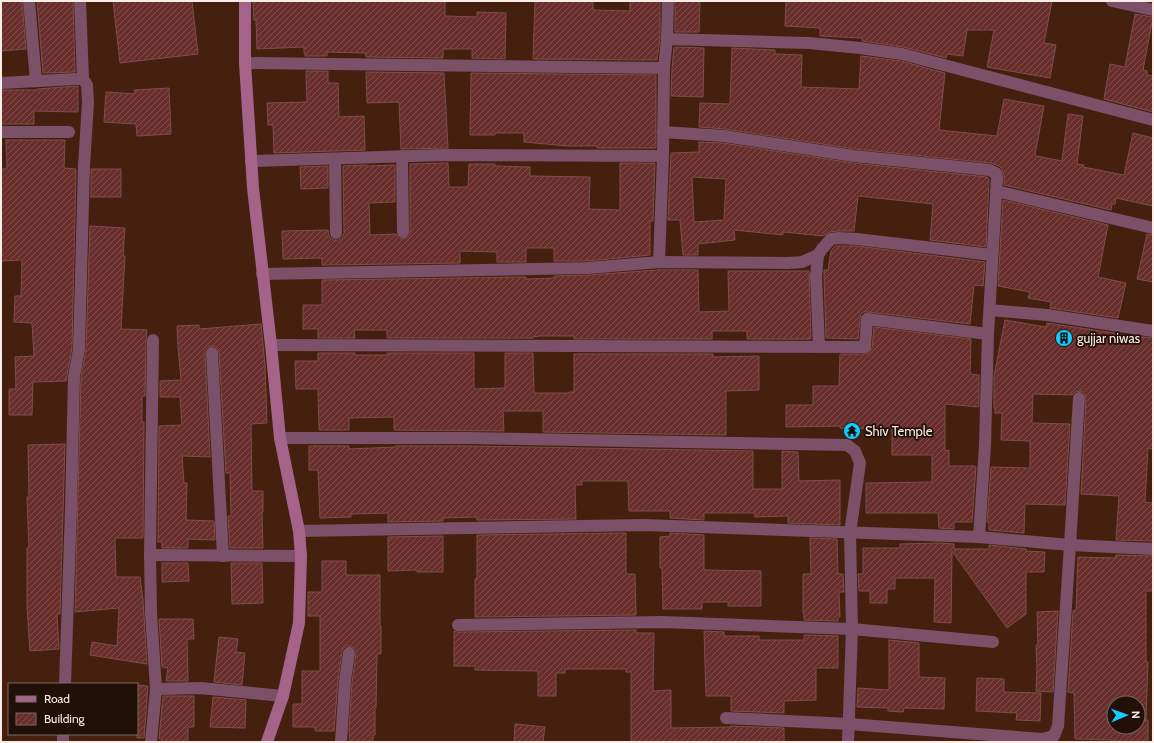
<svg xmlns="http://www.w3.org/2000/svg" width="1154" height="743" viewBox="0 0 1154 743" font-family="Cabin,sans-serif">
<defs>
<pattern id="building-hatch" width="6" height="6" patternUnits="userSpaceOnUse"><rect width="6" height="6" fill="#672e2c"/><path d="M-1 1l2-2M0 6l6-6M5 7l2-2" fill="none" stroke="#7e4c4a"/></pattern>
</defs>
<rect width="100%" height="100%" fill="#46200f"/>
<g fill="url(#building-hatch)" stroke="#7d4e4b" fill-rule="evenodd">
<polygon points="1,1 22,1 26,49 1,51"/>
<polygon points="37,1 73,1 75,72 43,73"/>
<polygon points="113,1 192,1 198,54 120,63"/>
<polygon points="253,1 445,1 445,16 477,17 477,12 506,13 505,59 472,58 472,49 443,49 443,58 366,57 365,53 327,52 327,56 305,56 305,53 304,53 304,47 257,49 256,20 254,20"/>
<polygon points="535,1 593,1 593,10 630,11 630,1 660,1 660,39 657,60 533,59"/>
<polygon points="675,1 700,1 699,32 675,32"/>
<polygon points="786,1 1052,1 1044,43 1056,45 1050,78 987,67 994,30 967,30 963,56 947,54 946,58 903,47 862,41 862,38 820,36 820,28 785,26"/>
<polygon points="1135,14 1153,17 1143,70 1147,71 1147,75 1153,76 1153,112 1104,99 1110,64 1125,67"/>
<polygon points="674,47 704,48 703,97 671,96 672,68"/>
<polygon points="732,48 775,50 775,54 802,55 801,87 859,89 861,56 901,61 945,73 939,130 997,136 1004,99 1044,106 1035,155 1036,156 1062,161 1068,114 1083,116 1077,164 1084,165 1083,167 1124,175 1133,133 1153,138 1153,206 1116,198 1115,204 1112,204 1111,210 1004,185 1004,177 1002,169 999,166 990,163 855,149 725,129 699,127 700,103 730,104"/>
<polygon points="306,71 328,71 328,83 338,83 339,117 364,116 365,150 274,153 273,125 268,125 267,103 307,102"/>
<polygon points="366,72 444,73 448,148 401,149 399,102 367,103"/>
<polygon points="471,73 656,75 656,148 597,148 597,146 567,146 524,142 524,133 495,133 495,135 470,135"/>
<polygon points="78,86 78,112 34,111 34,124 1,124 1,90 37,90 37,89"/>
<polygon points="169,88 171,134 137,136 136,124 104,122 106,92 135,94 134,90"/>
<polygon points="6,140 65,140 64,168 76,169 72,348 66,381 33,382 32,415 9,415 9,389 16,389 15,357 34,356 32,323 14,322 15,296 21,296 22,260 1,261 1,169 7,169"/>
<path d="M699,142L723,143L853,163L987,177L989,179L986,247L930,240L933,204L858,196L854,231H838L830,232L823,236L783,232V235L734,230L735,240L698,244V255H683L680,220H668L671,153L699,152ZM692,177L726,179L724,220L694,222Z"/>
<polygon points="448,163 449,187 468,187 469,164 495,164 495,166 530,167 530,176 590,177 589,209 620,210 620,163 655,163 653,221 650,221 650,255 588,261 554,261 554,248 526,248 526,262 497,262 497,252 460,251 460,263 322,265 322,258 283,259 282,231 328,230 329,236 333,240 339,240 342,237 344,233 343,166 367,165 367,166 395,165 395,202 369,203 370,235 396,234 399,238 403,239 409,236 410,232 410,164"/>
<polygon points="328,166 328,188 301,189 300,167"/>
<rect x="91" y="169" width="30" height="28"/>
<polygon points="1003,200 1108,225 1098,277 1126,283 1118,318 1050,308 1051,302 1028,298 1030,292 998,286"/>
<polygon points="90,226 125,228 123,256 125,256 121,329 147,330 146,340 145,396 142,396 142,422 144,422 143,538 115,538 116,577 140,577 143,600 147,664 90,655 92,642 117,646 119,608 75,612 81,378 86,349"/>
<polygon points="1147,234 1153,235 1153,282 1137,279"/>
<polygon points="835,246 856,246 985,262 983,286 974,285 970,324 868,312 864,312 861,314 860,318 858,339 826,338 824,276 824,270 828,270 831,251"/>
<polygon points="657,270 698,270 699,312 729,311 728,271 809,271 811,339 747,339 747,331 712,331 712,339 574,339 574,336 540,336 533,337 533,338 387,338 387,330 354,330 355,338 318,338 318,329 303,329 303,305 322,305 322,280 526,277 526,279 554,278 554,276 589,275"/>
<polygon points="1005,320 1046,327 1047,323 1114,333 1114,334 1153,338 1153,449 1148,448 1145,502 1153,503 1153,541 1116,540 1119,496 1081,494 1086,398 1085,394 1083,392 1080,391 1075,392 1072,395 1033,394 1032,423 1070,424 1065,505 1025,504 1024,533 989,530 989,522 987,522 991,467 1030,468 1030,441 1001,440 1002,413 995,413 995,408 994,408 994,376"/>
<polygon points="261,324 265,365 267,423 251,424 252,491 263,491 263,512 262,512 263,548 230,548 228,516 231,516 230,473 226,473 219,353 218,349 216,347 212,346 208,347 205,350 205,353 210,457 182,456 184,483 187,483 186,520 214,521 215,540 188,539 188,548 162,548 162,542 158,542 159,426 182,425 180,397 160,397 160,381 181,380 178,346 177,326 199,325 199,329"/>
<polygon points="874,327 971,339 970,374 979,375 979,407 945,404 945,451 949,450 949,466 974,466 976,467 972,522 954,522 954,529 939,528 938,513 866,513 866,483 932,482 932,455 892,455 892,429 840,428 840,426 786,427 786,405 813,405 813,386 839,386 840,354 865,354 869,353 872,348"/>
<polygon points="318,353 355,353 355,355 387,355 387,353 474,353 474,389 505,388 505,353 533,353 534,393 569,393 569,392 574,392 574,354 713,354 713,357 759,356 759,390 726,391 726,435 543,432 543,411 503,411 504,431 394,430 394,417 349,418 349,430 319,430 318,389 296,389 295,361 318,361"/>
<polygon points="65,444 60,614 57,614 59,649 30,651 27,608 27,548 29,548 27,497 29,497 28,445"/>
<polygon points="309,446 349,446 349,449 395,447 395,446 468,446 753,451 753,489 782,489 782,451 798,452 799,481 840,480 840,525 788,523 788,516 755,517 755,513 704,513 704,520 670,518 670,511 629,511 628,481 582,481 582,485 575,485 576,519 477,520 477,517 443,518 443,521 388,522 388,513 351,514 351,517 320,518 318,470 309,470"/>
<polygon points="626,533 626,574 635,574 636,615 475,617 475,579 477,579 477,535"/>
<polygon points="670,533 704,535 704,570 761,571 761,606 728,606 728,602 702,602 702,609 663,609 662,568 660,568 660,537 670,536"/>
<polygon points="443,536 443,572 417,572 417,570 388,571 388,537"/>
<polygon points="810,538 837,539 838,574 843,574 844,592 839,592 840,617 838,617 838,621 804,620 804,613 803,613 803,574 811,574"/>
<polygon points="939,543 954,544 954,549 989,549 989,545 1026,549 1026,551 1045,552 1044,572 1026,572 1026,614 1007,628 952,551 951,623 934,622 935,578 895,578 895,589 887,589 887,603 870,603 870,591 859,591 858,574 863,574 863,548 900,548 900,544"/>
<path d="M1116,555L1153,556V591H1146V662H1148L1146,720H1148V742L1111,741V740L1075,739L1074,693L1068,692L1073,611L1076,610L1078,557L1115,558ZM1114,703H1138V727H1114Z"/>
<polygon points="322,561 346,561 346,575 380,575 380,626 381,626 381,654 377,654 376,708 375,708 375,735 373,735 373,742 350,742 349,731 352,682 356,654 356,650 350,646 346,646 343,649 342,652 338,680 334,731 315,731 315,727 293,727 293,704 302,704 302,671 320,671 320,616 308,616 308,592 322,592"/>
<polygon points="162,563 188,563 189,581 162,582"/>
<polygon points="231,563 262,563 263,603 232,604"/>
<polygon points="1058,611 1053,692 1036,691 1037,669 1036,645 1038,645 1037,612"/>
<polygon points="159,619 193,619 194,639 187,639 188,681 166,681 168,668 162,667"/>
<polygon points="636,630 636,633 654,633 653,691 671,690 671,728 730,727 730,726 784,728 784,742 631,742 631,672 626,672 626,669 565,669 565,673 556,673 556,696 538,696 538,671 475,670 475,666 454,666 454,631 458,632"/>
<polygon points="704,631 724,632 724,636 759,636 759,640 804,640 804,635 838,636 838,668 816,668 816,700 784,701 784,713 731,711 731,696 706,696"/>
<polygon points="219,637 238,639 236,652 245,653 242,685 214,682"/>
<polygon points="889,640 919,643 919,677 945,678 944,709 904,708 903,712 888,711 888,708 857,707 858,688 889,690"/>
<polygon points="977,678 1004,679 1004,692 1041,693 1040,721 1016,720 1017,713 976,711"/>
<polygon points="137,685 148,686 144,738 137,738"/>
<polygon points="163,696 194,696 194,727 188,727 188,742 161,742 162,739 159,739"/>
<polygon points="213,697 246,700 245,728 210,727"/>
<polygon points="515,724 545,727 543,742 514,742"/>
</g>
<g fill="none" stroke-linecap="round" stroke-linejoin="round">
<g stroke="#7a5168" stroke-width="12">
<polyline points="29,1 36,81"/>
<polyline points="80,1 83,79"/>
<polyline points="1112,1 1153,10"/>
<polyline points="667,39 809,43 860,48 902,54 1153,120"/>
<polyline points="245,63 664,68"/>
<polyline points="1,83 75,79 83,79 87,85 88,102 84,166 79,349 74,377 71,509 65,684"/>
<polyline points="1,132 69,132"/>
<polyline points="663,132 724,136 854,156 989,170 996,173 997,178 988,334 985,445 979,537"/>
<polyline points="402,156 403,232"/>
<polyline points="335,159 336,233"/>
<polyline points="251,161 444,155 663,156"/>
<polyline points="996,191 1153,228"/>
<polyline points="659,262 663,156 664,68 667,39 668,1"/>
<polyline points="262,274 588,268 659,262 788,263 802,262 818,255"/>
<polyline points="990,310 1047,315 1153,331"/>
<polyline points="271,345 865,347 867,319 988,334"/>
<polyline points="819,347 816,276 818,255 822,249 831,239 838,238 857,239 992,255"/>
<polyline points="212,353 223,556"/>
<polyline points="280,438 468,438 847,445 855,451 860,463 850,533 852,629 848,742"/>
<polyline points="299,531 643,525 979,537 1070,545 1153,549"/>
<polyline points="150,555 301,556"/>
<polyline points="458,625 662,622 852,629 993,642"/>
<polyline points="156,689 200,688 283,696"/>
<polyline points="726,718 849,724 1042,739 1054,736 1058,726 1070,545 1079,398"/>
<polyline points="63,742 63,734"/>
<polyline points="151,742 156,689 151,613 150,555 153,340"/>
<polyline points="341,742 345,681 349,653"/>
</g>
<polyline stroke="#a4648a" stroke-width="12" points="245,1 245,63 253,188 271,345 280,438 299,531 301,556 299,623 283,696 267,742"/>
</g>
<defs>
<g id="building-disc" transform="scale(0.9)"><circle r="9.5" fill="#17cafb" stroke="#211008"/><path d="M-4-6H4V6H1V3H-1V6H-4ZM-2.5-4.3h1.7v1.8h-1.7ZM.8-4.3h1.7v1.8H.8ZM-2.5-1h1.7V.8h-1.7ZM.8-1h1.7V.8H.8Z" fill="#111"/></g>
<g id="temple-disc" transform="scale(0.9)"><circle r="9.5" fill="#17cafb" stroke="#211008"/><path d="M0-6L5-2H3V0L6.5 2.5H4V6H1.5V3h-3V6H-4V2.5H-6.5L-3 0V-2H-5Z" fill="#111"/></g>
</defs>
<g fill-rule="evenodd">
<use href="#building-disc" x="1064" y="338"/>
<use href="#temple-disc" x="852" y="431"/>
</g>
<g text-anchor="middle" stroke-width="3.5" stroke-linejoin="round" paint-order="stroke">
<g font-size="13" fill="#fbece5" stroke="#211008" text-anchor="start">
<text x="1077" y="343">gujjar niwas</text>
<text x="865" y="436">Shiv Temple</text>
</g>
</g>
<rect width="1154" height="743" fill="none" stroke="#fbece5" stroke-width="4"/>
<rect x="8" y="683" width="130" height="52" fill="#211008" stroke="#786860"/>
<rect x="16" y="696" width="20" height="6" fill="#a4648a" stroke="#786860"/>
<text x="44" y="703" font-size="12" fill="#fbece5">Road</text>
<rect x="16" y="713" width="20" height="12" fill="url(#building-hatch)" stroke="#786860"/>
<text x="44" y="723" font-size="12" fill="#fbece5">Building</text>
<g transform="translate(1126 715) rotate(88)"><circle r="19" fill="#211008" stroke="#786860"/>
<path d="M0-3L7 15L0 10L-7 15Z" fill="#17cafb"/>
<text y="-6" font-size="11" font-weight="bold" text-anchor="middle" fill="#fbece5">N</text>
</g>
</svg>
